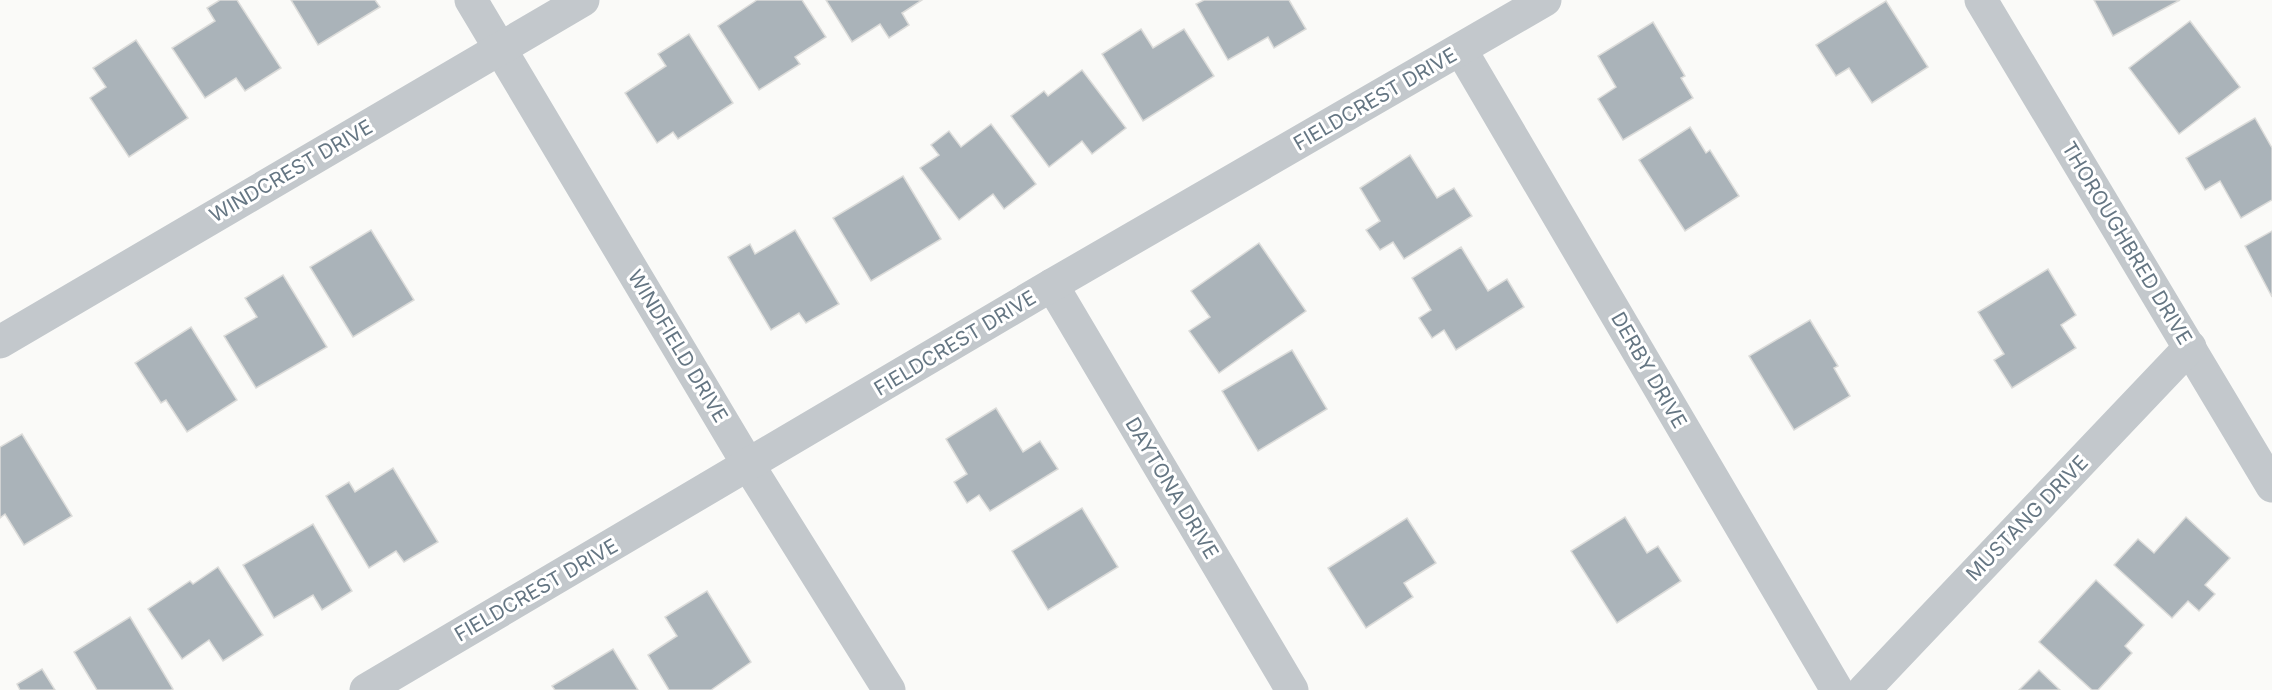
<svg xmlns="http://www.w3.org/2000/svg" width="2272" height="690" viewBox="0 0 2272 690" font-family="Inter,sans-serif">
<rect width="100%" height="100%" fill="#fafaf8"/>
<g fill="#aab3b9" stroke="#dcdcda" stroke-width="1.5">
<polygon points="220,0 237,0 281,68 245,91 236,78 205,98 172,48 215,21 207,8"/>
<polygon points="291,0 375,0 380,7 318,45"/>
<polygon points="757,0 802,0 826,37 795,57 800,64 759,90 718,26"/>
<polygon points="826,0 922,0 902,13 909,25 889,38 880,24 852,42"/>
<polygon points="1204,0 1289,0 1306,29 1274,48 1268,37 1228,60 1196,4"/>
<polygon points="2094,0 2180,0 2113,36"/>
<polygon points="1886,1 1928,67 1872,103 1849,68 1836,76 1816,45"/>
<polygon points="2190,21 2240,87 2179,134 2129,68"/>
<polygon points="1653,22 1685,76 1681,78 1693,98 1623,140 1598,99 1616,87 1598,56"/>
<polygon points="1141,29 1153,48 1184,29 1214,76 1143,121 1102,54"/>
<polygon points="689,34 733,103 678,139 673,132 657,143 625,93 666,66 658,54"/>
<polygon points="136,40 188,118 129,157 90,98 106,87 93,68"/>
<polygon points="1082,70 1126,128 1092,154 1082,141 1049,167 1011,116 1044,91 1048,96"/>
<polygon points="2255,118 2272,148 2272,200 2241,218 2220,181 2205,190 2186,158"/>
<polygon points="991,124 1036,184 1004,209 993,194 959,220 920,168 939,155 931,145 949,131 961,147"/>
<polygon points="1690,127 1706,153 1710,150 1739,196 1685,231 1639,160"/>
<polygon points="1410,155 1437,198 1454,188 1472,216 1404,259 1393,242 1380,250 1366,230 1380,221 1360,188"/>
<polygon points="903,176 941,239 871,281 833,218"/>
<polygon points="371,230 414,300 353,337 310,267"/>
<polygon points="795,230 839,304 806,323 799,313 771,330 728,257 750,244 755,254"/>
<polygon points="2272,231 2272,297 2245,246"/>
<polygon points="1259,243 1306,311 1219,373 1189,331 1210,317 1191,291"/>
<polygon points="1461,247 1488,291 1507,279 1524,307 1456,350 1444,330 1432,338 1419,318 1431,310 1412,278"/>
<polygon points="2048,269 2076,315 2061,325 2076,348 2012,388 1994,360 2004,354 1978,312"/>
<polygon points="283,275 327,347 256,388 224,336 257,317 245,298"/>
<polygon points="1810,320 1838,366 1834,368 1850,396 1794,430 1749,356"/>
<polygon points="191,327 237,400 187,432 166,400 161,403 135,363"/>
<polygon points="1292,350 1327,409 1258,451 1222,391"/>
<polygon points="996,408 1023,452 1040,441 1058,469 990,511 979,495 967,503 954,482 967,474 946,439"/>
<polygon points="22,434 72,516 24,545 5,514 0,518 0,447"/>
<polygon points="393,468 438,542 404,562 396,551 369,568 326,496 349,482 355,492"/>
<polygon points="1082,508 1118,567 1048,610 1012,551"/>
<polygon points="1625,517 1647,553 1658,546 1681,581 1617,623 1571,551"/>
<polygon points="2186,517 2230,558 2205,585 2215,594 2199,611 2188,601 2172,618 2114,565 2138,539 2154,553"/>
<polygon points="1407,518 1436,563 1404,583 1413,597 1366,628 1328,568"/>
<polygon points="313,524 352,591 322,610 313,595 274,618 243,565"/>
<polygon points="218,567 263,635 223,661 209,640 182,659 148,609 190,581 193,584"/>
<polygon points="2096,580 2144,625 2125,646 2132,653 2098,690 2092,690 2039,642"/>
<polygon points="707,591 751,662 711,690 669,690 648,655 677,636 665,617"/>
<polygon points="130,617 173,689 171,690 97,690 74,652"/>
<polygon points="613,649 638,690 555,690 552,686"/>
<polygon points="42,669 55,690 20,690 17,684"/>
<polygon points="2039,670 2060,690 2019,690"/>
</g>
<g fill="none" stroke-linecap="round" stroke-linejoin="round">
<g stroke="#c3c8cc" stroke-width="33">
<polyline points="471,0 749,466 889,690"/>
<polyline points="1981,0 2272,486"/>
<polyline points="1461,50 1837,690"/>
<polyline points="1052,285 1292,690"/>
<polyline points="0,342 583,0"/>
<polyline points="366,690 1052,285 1545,0"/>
<polyline points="1864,690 2190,347"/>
</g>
</g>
<g text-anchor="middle" stroke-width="6" stroke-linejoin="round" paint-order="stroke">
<g font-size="20" fill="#657683" stroke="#fff">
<text transform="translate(1375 99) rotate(-30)" y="7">FIELDCREST DRIVE</text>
<text transform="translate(291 171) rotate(-30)" y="7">WINDCREST DRIVE</text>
<text transform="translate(2127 243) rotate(59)" y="7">THOROUGHBRED DRIVE</text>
<text transform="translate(955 343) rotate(-31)" y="7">FIELDCREST DRIVE</text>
<text transform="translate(678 346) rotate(59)" y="7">WINDFIELD DRIVE</text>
<text transform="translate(1649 370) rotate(60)" y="7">DERBY DRIVE</text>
<text transform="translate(1172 488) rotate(59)" y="7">DAYTONA DRIVE</text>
<text transform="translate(2027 518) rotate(-46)" y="7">MUSTANG DRIVE</text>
<text transform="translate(536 590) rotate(-30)" y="7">FIELDCREST DRIVE</text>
</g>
</g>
</svg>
